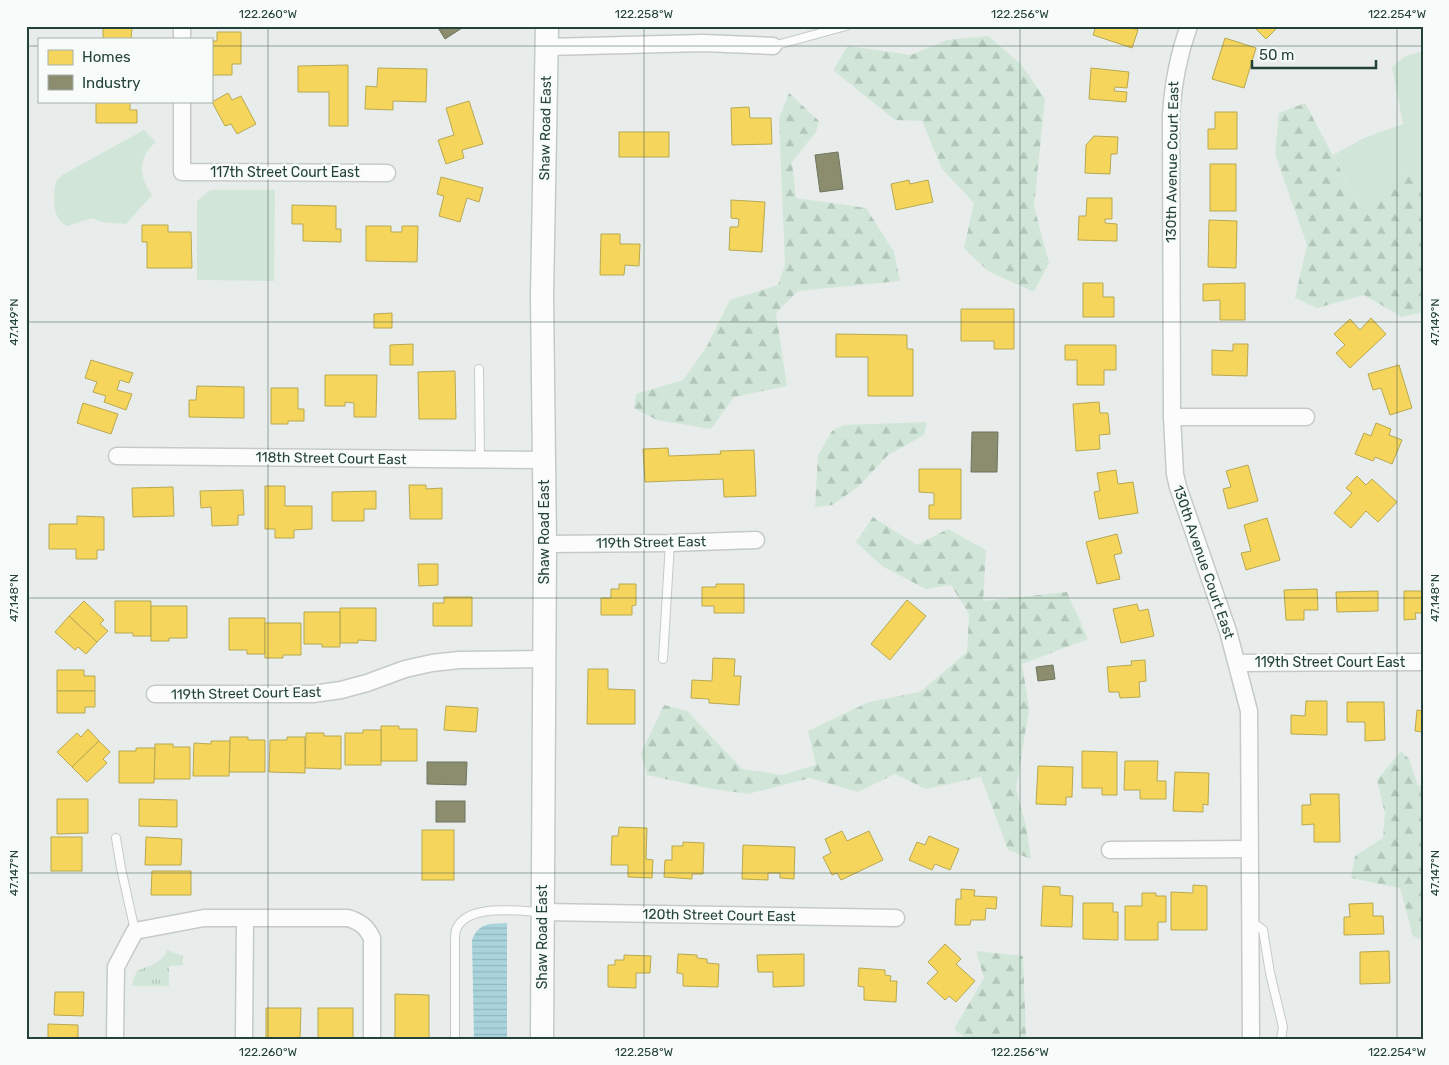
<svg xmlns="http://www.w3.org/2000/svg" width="1449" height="1065" viewBox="0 0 1449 1065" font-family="Rubik,sans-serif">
<defs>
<pattern id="forest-firs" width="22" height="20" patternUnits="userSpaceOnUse" patternTransform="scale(1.25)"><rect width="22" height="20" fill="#d1e6d8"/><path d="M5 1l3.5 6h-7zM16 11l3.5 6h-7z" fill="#b3c6ba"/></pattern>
<pattern id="park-tufts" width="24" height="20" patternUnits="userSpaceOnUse" patternTransform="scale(1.25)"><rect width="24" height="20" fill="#d1e6d8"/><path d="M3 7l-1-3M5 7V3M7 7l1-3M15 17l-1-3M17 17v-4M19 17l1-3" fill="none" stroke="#b3c6ba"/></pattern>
<pattern id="water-rules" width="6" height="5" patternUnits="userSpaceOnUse" patternTransform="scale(1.25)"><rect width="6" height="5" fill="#a9d4db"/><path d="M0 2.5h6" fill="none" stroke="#91b7bd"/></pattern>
</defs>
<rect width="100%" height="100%" fill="#e8edeb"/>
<g fill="#d1e6d8">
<polygon points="1423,51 1423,181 1403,171 1376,202 1359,205 1333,155 1364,138 1403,124 1392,67 1406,56"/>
<path d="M144,130L156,142C137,158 139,176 152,195L126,224L101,222L92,218L67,226C51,218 53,197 56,181L62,175Z"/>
<polygon points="210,190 275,190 274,281 197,280 197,201"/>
</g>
<g fill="url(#forest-firs)">
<polygon points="601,26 752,26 750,28"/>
<polygon points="988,36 1021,64 1045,99 1034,206 1049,263 1034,292 988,271 964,248 974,203 942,169 922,121 895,120 833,70 848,46 911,55 947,40"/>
<polygon points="789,93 819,121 816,132 792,162 796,198 866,208 894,252 900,281 798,291 776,313 787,386 734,397 711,429 657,420 634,408 636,394 683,380 707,346 730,300 778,285 785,265 779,119"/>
<polygon points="1305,103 1359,205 1376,201 1403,171 1423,181 1423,312 1402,317 1364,295 1317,308 1295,298 1307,245 1275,154 1279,113"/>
<polygon points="927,422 924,435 888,455 858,487 832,505 815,507 818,455 832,431 844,425"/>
<polygon points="873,517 917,545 948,529 986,550 983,601 1067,592 1088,639 1022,664 1029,709 1016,789 1026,826 1031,859 1008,850 981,777 926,789 895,774 858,792 810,778 748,794 707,788 647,775 641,753 664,705 687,711 742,769 782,775 816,765 808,731 869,702 920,692 967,652 969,614 951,585 926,589 882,566 856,542"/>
<polygon points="1401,751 1409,759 1418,786 1423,784 1423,940 1413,936 1400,888 1351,878 1355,856 1383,838 1385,814 1377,780"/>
<polygon points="976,951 1023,956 1026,1039 967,1039 954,1029 984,978"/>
</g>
<path fill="url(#park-tufts)" d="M167,950L183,956V965L169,966V986H132L133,980L137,971C149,965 162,964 167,950Z"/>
<path fill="url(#water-rules)" d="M507,923V1039H474L472,940C479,922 490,924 507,923Z"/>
<g fill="#f6d55c" stroke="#b7a952">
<polygon points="1096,26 1127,26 1138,30 1132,48 1093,35"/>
<polygon points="1253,26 1279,26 1266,39"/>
<polygon points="103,28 132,28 131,39 103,39"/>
<polygon points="217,32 241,32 241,64 232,64 232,75 212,75 212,41 217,41"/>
<polygon points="1225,38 1256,48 1244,88 1212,79"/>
<polygon points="348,65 348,126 329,126 329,92 298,92 298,66"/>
<polygon points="378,68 427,69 426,102 393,101 393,110 365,109 366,86 377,87"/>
<polygon points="1091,68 1129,72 1127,88 1115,87 1114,91 1127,92 1126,102 1089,99"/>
<polygon points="228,93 232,100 241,96 256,124 237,134 231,124 225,126 212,102"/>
<polygon points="96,101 130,101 130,110 137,110 137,123 96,123"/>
<polygon points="469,101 483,144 462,150 464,158 446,164 438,140 454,135 446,108"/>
<polygon points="749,107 750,118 771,118 772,144 732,145 731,108"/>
<polygon points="1215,112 1237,112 1237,149 1208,149 1208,129 1215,129"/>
<rect x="619" y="132" width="50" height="25"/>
<polygon points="1094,136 1118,137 1117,154 1111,154 1110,174 1085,173 1086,145"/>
<rect x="1210" y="164" width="26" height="47"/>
<polygon points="441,177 483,188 479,202 467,198 460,222 439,216 444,196 437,194"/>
<polygon points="909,180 910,184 928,180 933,202 896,210 891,184"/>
<polygon points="1087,198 1112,198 1112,219 1105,219 1105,223 1117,224 1117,241 1078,240 1079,216 1086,216"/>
<polygon points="731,200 765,202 762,252 729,250 730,227 738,227 739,219 731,218"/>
<polygon points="292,205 336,206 336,229 341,229 341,242 303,241 303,224 292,224"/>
<polygon points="1209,220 1237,221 1236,268 1208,267"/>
<polygon points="142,225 168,225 168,232 191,232 192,268 147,268 147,242 142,242"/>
<polygon points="366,226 391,226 391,232 402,232 402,226 418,226 417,262 366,261"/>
<polygon points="601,234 620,234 620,244 640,244 639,266 625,265 624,275 600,275"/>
<polygon points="1083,283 1103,283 1103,297 1114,297 1114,317 1083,317"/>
<polygon points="1245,283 1245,320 1220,320 1220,300 1203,301 1203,284"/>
<polygon points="961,309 1014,309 1014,349 994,349 994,341 961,341"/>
<polygon points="392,313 392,328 374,328 374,314"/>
<polygon points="1371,318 1386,334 1350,368 1336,353 1345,345 1334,334 1350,319 1360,330"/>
<polygon points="836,334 907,335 907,349 913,349 913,396 868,396 868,357 836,357"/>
<polygon points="413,344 413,365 390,365 390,345"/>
<polygon points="1233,344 1248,344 1247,376 1212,375 1212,350 1233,351"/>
<polygon points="1065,345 1116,345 1116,370 1104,370 1104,385 1077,385 1077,360 1065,360"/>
<polygon points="91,360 133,373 129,383 120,380 117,390 132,394 126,410 104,402 106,396 93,392 97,382 85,378"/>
<polygon points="1399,365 1412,408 1390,415 1381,388 1373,390 1368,374"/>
<polygon points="455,371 456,419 419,419 418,372"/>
<polygon points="325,375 377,375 376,417 354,417 354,403 345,402 345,406 325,406"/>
<polygon points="197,386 244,387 244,418 189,417 189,400 196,400"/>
<polygon points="271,388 298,388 298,409 304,409 304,421 288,421 288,424 271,424"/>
<polygon points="1099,402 1100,413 1108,413 1110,434 1099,435 1100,449 1076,451 1073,404"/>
<polygon points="83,403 118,414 111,434 77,423"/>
<polygon points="1376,423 1391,429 1389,435 1402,440 1392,464 1375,457 1373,461 1355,454 1364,433 1371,436"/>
<polygon points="668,448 669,456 721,454 720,451 754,450 756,496 724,497 723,479 645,482 643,449"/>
<polygon points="1248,465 1258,501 1228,509 1223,489 1231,487 1226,471"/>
<polygon points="919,469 961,469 961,519 929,519 929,505 934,505 934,493 919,492"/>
<polygon points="1116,470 1118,484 1133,482 1138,513 1099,519 1094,492 1100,491 1097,473"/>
<polygon points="1357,476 1366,485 1372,479 1397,502 1378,522 1366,511 1351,528 1334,513 1352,493 1346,488"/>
<polygon points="409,485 426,485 426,489 442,488 442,519 410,519"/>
<polygon points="265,486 285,486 285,506 312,506 312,529 294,530 294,538 275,538 275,529 265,529"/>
<polygon points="173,487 174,516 133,517 132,488"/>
<polygon points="243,490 244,515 238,515 238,525 212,526 211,507 201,508 200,491"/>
<polygon points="376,491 376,509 364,509 364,521 332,521 332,492"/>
<polygon points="77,516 104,517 104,550 97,550 97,559 76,559 76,549 49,549 49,524 77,524"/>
<polygon points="1267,518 1280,560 1246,570 1241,553 1251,551 1244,525"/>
<polygon points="1117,534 1122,553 1114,555 1120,579 1097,584 1086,542"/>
<polygon points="418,564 438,564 438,585 419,586"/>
<polygon points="619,584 636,584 636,605 632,606 632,615 601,615 601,598 611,598 611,589 619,589"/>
<polygon points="716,584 744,584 744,613 714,613 714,606 702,606 702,587 716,587"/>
<polygon points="1317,589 1318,610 1304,610 1304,620 1286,620 1284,590"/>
<polygon points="1378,591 1378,611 1337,612 1336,592"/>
<polygon points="1404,591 1423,591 1423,613 1415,613 1416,619 1404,620"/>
<polygon points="444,597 472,597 472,626 433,626 433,603 444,603"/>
<polygon points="907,600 926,616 890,660 871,644"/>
<polygon points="84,601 104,620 100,624 108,631 97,642 69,616"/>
<polygon points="115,601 151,601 151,636 133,636 133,633 115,633"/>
<polygon points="1137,604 1139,611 1148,609 1154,636 1121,643 1113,609"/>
<polygon points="151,606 187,606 187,638 169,638 169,641 151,641"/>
<polygon points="340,608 376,608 376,641 358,640 358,643 340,643"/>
<polygon points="304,612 340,612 340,647 322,647 322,644 304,644"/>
<polygon points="69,616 97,642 86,654 78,647 75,650 55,632"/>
<polygon points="229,618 265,618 265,654 247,654 247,650 229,650"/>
<polygon points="265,623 301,623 301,655 283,655 283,658 265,658"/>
<polygon points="713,658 735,659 734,676 741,676 739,705 709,703 709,699 691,698 692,680 712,681"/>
<polygon points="1145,660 1146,681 1139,682 1140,697 1120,698 1119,692 1109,692 1107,667 1132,665 1131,661"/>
<polygon points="588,669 608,669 608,689 635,690 635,724 587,724"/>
<polygon points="57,670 84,670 84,676 95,676 95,691 57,691"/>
<polygon points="57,691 95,691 95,707 85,707 85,713 57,713"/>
<polygon points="1306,701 1327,701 1327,735 1291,734 1291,715 1305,716"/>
<polygon points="1347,702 1384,702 1385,740 1365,741 1365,722 1347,722"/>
<polygon points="446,706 478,708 476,732 444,730"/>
<polygon points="1417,710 1423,711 1423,732 1415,731"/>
<polygon points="381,726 399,726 399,729 417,729 417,761 381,761"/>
<polygon points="88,729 99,741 72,767 57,752 77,733 81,737"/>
<polygon points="363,730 381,730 381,765 345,765 345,733 363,733"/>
<polygon points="306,733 324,733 324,736 341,736 341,769 305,768"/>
<polygon points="230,737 248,737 248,740 265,740 265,772 229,772"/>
<polygon points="287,737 305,737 305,773 269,772 270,740 287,740"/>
<polygon points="99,741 110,752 103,759 107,763 87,782 72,767"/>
<polygon points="211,741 230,741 229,776 193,776 194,743 211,744"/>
<polygon points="155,744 173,744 173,747 190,747 190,779 154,779"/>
<polygon points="136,748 155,748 154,783 119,783 119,751 136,751"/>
<polygon points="1082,751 1117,752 1117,795 1102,795 1102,788 1082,788"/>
<polygon points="1125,761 1158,761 1157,781 1166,781 1166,799 1140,799 1140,790 1124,790"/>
<polygon points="1038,766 1073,767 1072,797 1066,797 1066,805 1036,804"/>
<polygon points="1175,772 1209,773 1208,805 1203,804 1203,812 1173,811"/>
<polygon points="1310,794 1339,794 1340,842 1314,842 1314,824 1302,825 1302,805 1311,805"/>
<polygon points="57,799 88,799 88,833 57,834"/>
<polygon points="139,799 177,800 177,827 139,826"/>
<polygon points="619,827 647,828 646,859 653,860 652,878 628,877 628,865 611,865 612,836 618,836"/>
<rect x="422" y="830" width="32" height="50"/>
<polygon points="842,831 847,841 869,831 883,860 841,880 837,873 832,875 823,857 831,853 825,839"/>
<polygon points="929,836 959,849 950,870 935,864 932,870 909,860 917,842 925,845"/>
<rect x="51" y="837" width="31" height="34"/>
<polygon points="146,837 182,839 181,865 145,865"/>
<polygon points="683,842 704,843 703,874 692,874 692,879 664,877 665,860 672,860 672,846 683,846"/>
<polygon points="743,845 795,847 794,879 780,878 780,873 768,873 768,880 742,879"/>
<polygon points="152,871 191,871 191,895 151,895"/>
<polygon points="1193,885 1207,886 1207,930 1171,930 1171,892 1193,893"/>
<polygon points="1043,886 1060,887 1060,895 1073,896 1072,927 1041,926"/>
<polygon points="961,889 975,890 974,896 997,897 996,909 986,908 985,920 971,920 970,925 955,925 956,899 961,899"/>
<polygon points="1142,893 1156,893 1156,896 1166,896 1166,922 1158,922 1158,940 1125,940 1125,906 1142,906"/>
<polygon points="1083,903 1113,903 1113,912 1118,912 1118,940 1083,939"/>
<polygon points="1373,903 1373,916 1383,916 1384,934 1344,935 1344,917 1350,917 1349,904"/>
<polygon points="945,944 961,959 956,964 975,981 956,1002 949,996 945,1000 927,983 938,972 928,962"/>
<polygon points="1389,951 1390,983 1360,984 1360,952"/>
<polygon points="678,954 697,955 697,958 707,959 707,963 719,964 718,987 683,986 683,974 677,973"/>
<polygon points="804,954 804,986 773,987 773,972 758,972 757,955"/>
<polygon points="624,955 651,956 650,973 636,973 636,988 608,987 608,965 615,965 615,960 624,960"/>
<polygon points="859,968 885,970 885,975 891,976 890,981 897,981 896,1002 864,1000 864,987 858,986"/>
<polygon points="55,992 84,992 83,1016 54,1015"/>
<polygon points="395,994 429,995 429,1039 395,1039"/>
<polygon points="266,1008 301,1008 300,1039 266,1039"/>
<rect x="318" y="1008" width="35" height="31"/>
<polygon points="48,1024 78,1025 78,1039 48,1039"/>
</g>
<g fill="#8c8c6e" stroke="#6d765e">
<polygon points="437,26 461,26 462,28 445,39"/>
<polygon points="838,152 843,189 820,192 815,155"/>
<polygon points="972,432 998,432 997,472 971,472"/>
<polygon points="1053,665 1055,679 1038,681 1036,667"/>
<polygon points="427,762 467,762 466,785 427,784"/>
<rect x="436" y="801" width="29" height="21"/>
</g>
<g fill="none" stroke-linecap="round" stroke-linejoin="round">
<g stroke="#c5cac8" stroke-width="10">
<g id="lane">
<polyline points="773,46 846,26"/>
<polyline points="479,369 480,459"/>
<polyline points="663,659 670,543"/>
<polyline points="116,838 121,868 135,931"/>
<polyline points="1251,921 1263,930 1270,973 1283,1027 1281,1039"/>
<path d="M455,1039V942C455,939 455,934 456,930C466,903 517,911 540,912"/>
</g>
</g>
<g stroke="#c5cac8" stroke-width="19">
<g id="street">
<path d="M1189,26C1178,56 1173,83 1171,115L1172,417L1175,474L1178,487L1228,631L1249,711L1251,1039"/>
<polyline points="182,39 182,26"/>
<polyline points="547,47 703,43 773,46"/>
<polyline points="182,101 182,172 387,173"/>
<polyline points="1172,417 1306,417"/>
<polyline points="117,456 544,460"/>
<polyline points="545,544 670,543 756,540"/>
<polyline points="1237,663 1423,662"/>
<polyline points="155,694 313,694 341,690 367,683 405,669 432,663 459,660 543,659"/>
<polyline points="1110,850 1249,849"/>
<polyline points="543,912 896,918"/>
<path d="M115,1039L116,967L135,931L204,918H348C360,922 366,926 372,938V1039"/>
<polyline points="244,1039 245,919"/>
</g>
</g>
<g stroke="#c3cbc8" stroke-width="25">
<polyline id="secondary" points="542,1039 545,544 542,296 547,26"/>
</g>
<use href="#lane" stroke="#fcfcfc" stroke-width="8"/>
<use href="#street" stroke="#fcfcfc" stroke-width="16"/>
<use href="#secondary" stroke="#fcfcfc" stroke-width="22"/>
</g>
<path fill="none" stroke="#24423a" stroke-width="1" stroke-opacity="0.45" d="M268,26V1039M644,26V1039M1020,26V1039M1397,26V1039M26,46H39M211,46H1423M26,322H1423M26,598H1423M26,873H1423"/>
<g text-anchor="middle" stroke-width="5" stroke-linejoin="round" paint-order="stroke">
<g font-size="14" fill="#24423a" stroke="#f7fbf9">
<text transform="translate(545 128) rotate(-89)" y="5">Shaw Road East</text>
<text transform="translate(1172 162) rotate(-89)" y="5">130th Avenue Court East</text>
<text x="285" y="177">117th Street Court East</text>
<text transform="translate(331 458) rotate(1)" y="5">118th Street Court East</text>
<text transform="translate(544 532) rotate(-90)" y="5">Shaw Road East</text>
<text transform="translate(651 542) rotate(-1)" y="5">119th Street East</text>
<text transform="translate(1204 562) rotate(71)" y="5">130th Avenue Court East</text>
<text x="1330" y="667">119th Street Court East</text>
<text transform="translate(246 693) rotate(-1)" y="5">119th Street Court East</text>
<text transform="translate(719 915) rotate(1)" y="5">120th Street Court East</text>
<text transform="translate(542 937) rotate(-90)" y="5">Shaw Road East</text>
</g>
</g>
<rect width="1449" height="1065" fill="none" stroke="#f7fbf9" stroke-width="55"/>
<rect x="38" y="38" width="175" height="65" fill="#f7fbf9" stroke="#a3b1ad"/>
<rect x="48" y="50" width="25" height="15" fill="#f6d55c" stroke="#a3b1ad"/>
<text x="82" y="62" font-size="15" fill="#24423a">Homes</text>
<rect x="48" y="75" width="25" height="15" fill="#8c8c6e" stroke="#a3b1ad"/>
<text x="82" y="88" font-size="15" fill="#24423a">Industry</text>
<path d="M1252 60v8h124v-8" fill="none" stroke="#24423a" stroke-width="2.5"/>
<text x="1259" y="60" font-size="15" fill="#24423a" stroke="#f7fbf9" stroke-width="4" paint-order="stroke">50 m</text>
<rect x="28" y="28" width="1394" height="1010" fill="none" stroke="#24423a" stroke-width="2"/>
<g font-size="12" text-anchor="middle" fill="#24423a">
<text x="268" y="18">122.260°W</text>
<text x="644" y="18">122.258°W</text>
<text x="1020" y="18">122.256°W</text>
<text x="1397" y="18">122.254°W</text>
<text transform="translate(14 322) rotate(-90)" y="4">47.149°N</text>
<text transform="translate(1435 322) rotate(-90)" y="4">47.149°N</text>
<text transform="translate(14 598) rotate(-90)" y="4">47.148°N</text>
<text transform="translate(1435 598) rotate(-90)" y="4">47.148°N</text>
<text transform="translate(14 873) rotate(-90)" y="4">47.147°N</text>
<text transform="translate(1435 873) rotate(-90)" y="4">47.147°N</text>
<text x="268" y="1056">122.260°W</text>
<text x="644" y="1056">122.258°W</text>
<text x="1020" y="1056">122.256°W</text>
<text x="1397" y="1056">122.254°W</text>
</g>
</svg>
